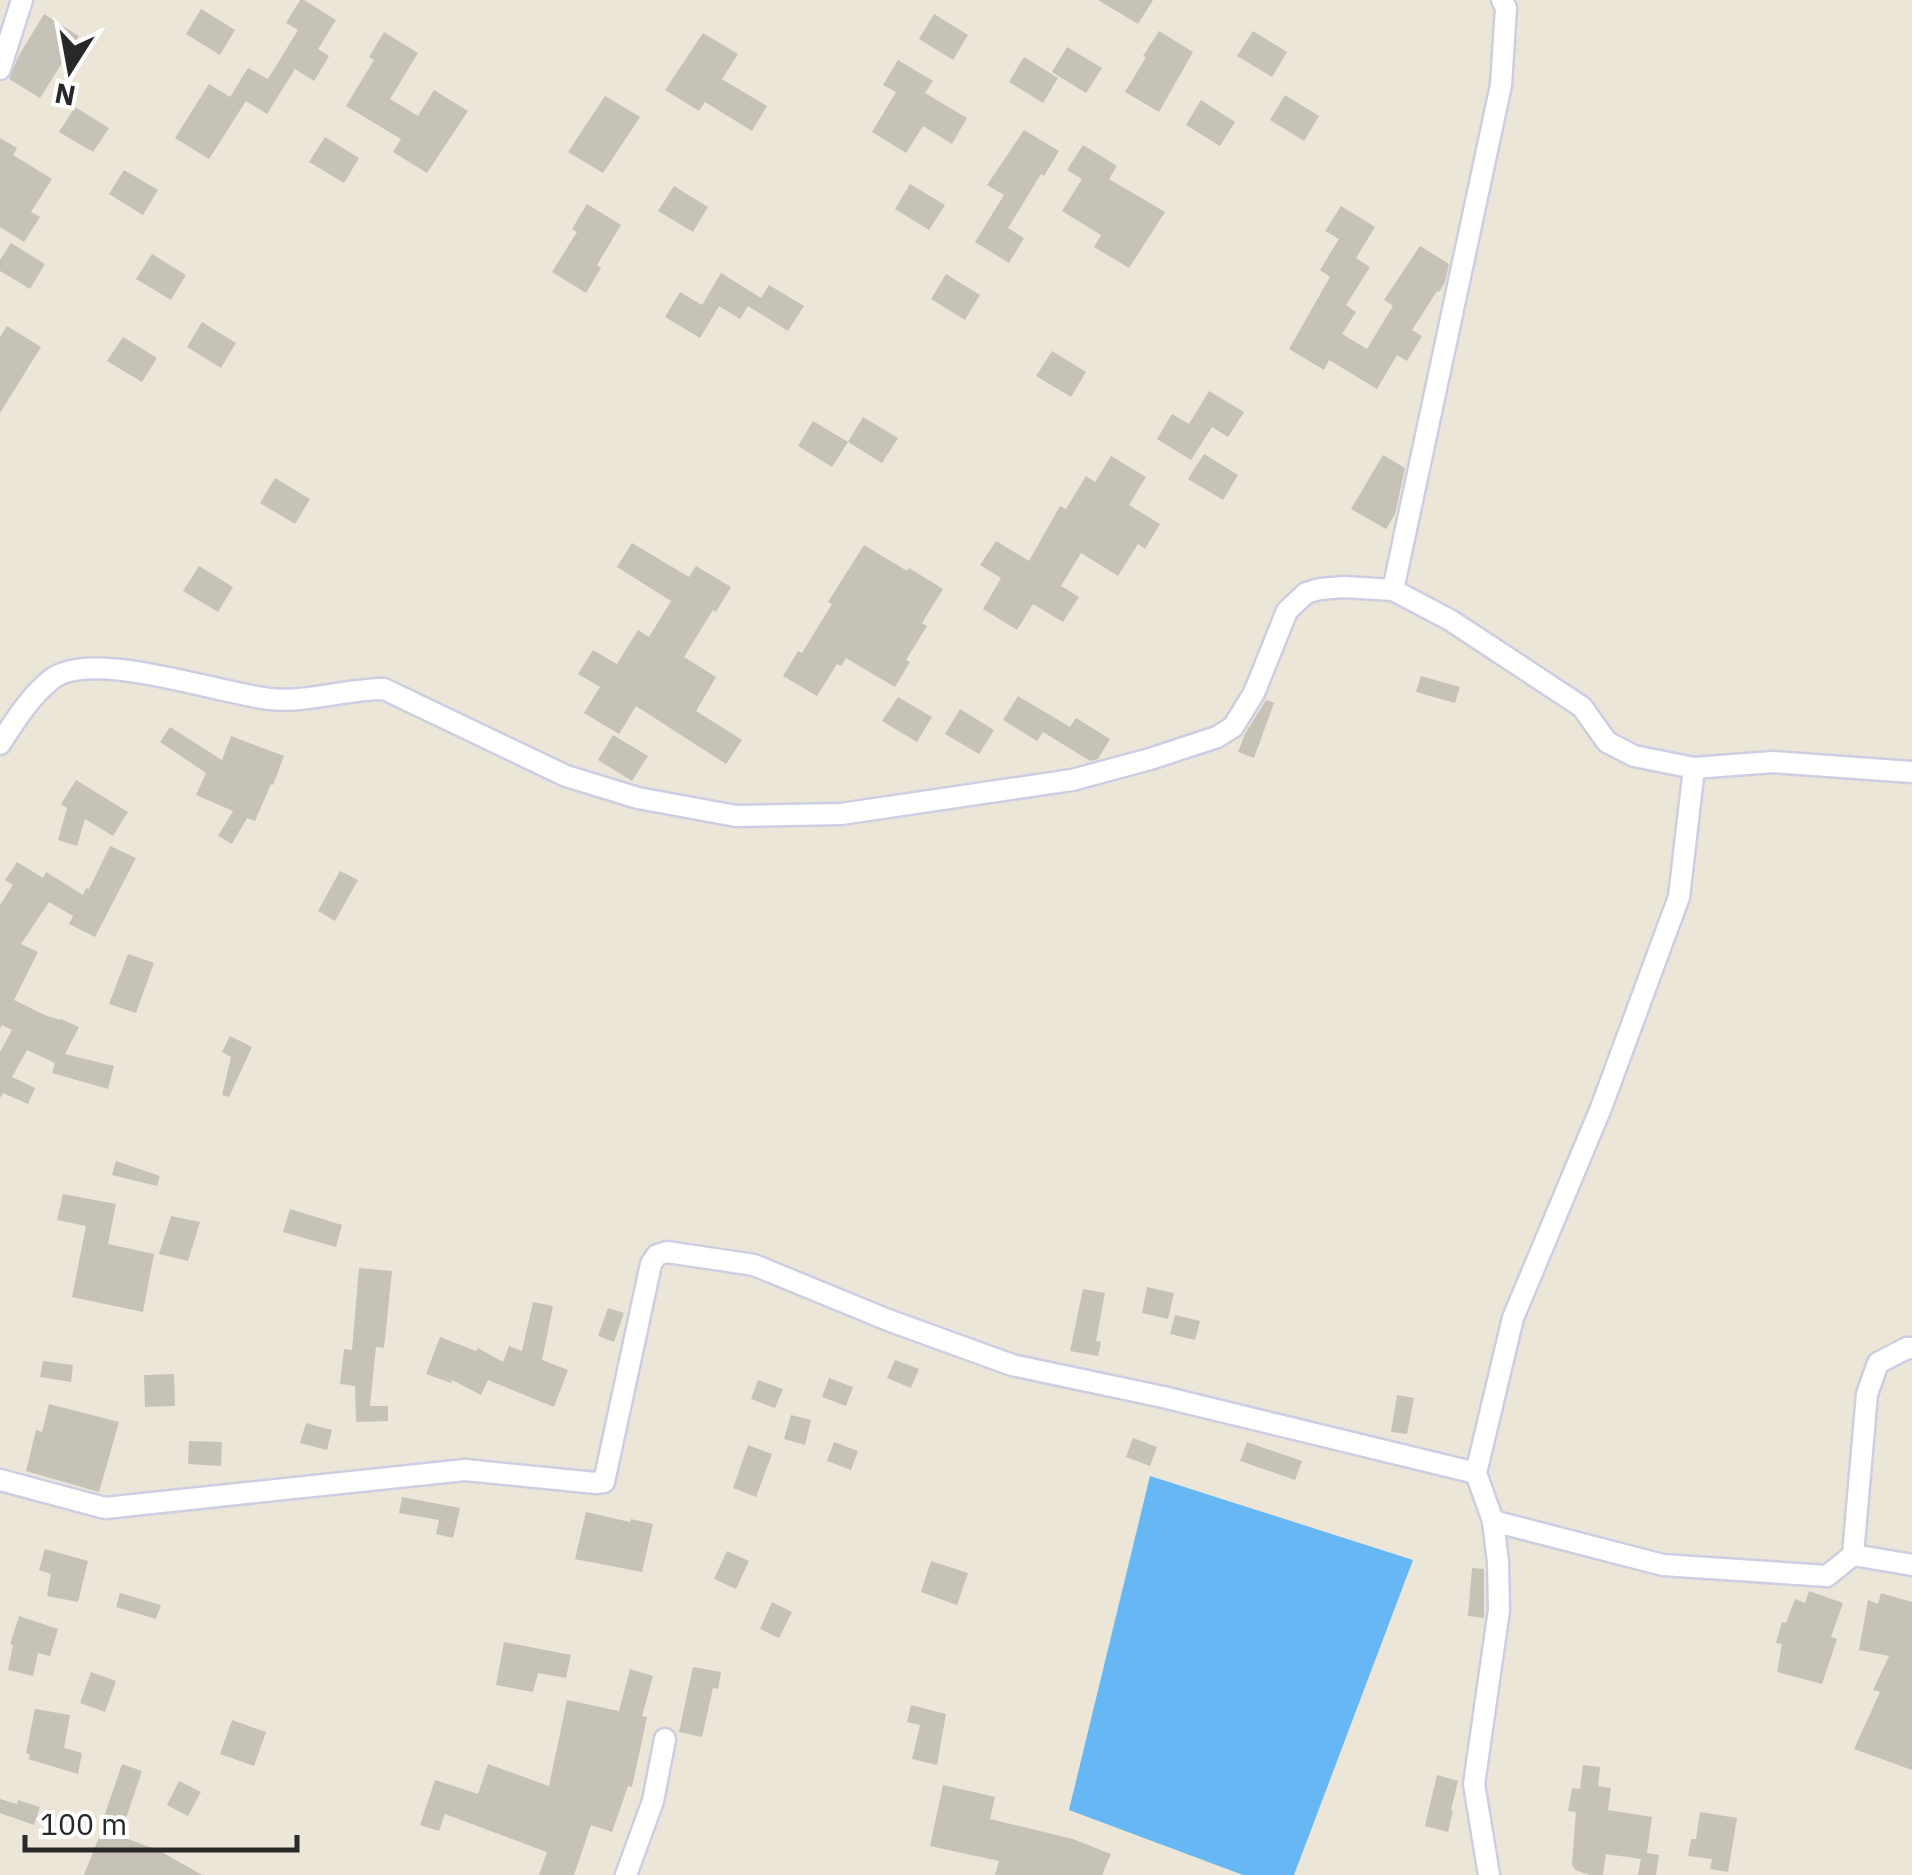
<svg xmlns="http://www.w3.org/2000/svg" width="1912" height="1875" viewBox="0 0 1912 1875" font-family="'IBM Plex Sans',sans-serif">
<rect width="100%" height="100%" fill="#ebe6d8"/>
<polygon fill="#66b7f3" points="1150,1476 1413,1560 1294,1875 1243,1875 1069,1810"/>
<g fill="#c6c2b8">
<polygon points="300,0 304,0 336,20 318,49 329,56 314,81 295,69 267,114 246,101 209,159 175,138 209,84 230,97 248,68 268,79 298,30 286,23"/>
<polygon points="1098,0 1153,0 1138,24"/>
<polygon points="201,9 235,30 220,55 186,34"/>
<polygon points="44,14 79,36 40,98 9,79 18,57"/>
<polygon points="934,14 968,35 953,60 919,39"/>
<polygon points="1159,31 1193,52 1159,112 1125,92 1146,57 1143,56"/>
<polygon points="1253,31 1287,52 1272,77 1237,56"/>
<polygon points="384,32 418,53 390,99 418,116 434,90 468,111 427,173 393,152 401,139 346,106 374,60 369,57"/>
<polygon points="703,33 738,54 722,79 767,106 752,131 705,102 699,111 665,90"/>
<polygon points="1067,47 1102,68 1086,93 1052,72"/>
<polygon points="1024,57 1058,78 1043,103 1009,82"/>
<polygon points="898,60 933,81 925,93 967,118 952,144 923,126 906,153 872,132 896,92 883,85"/>
<polygon points="1285,95 1319,116 1304,141 1270,120"/>
<polygon points="605,96 640,117 603,173 568,152"/>
<polygon points="1201,100 1235,122 1220,146 1186,125"/>
<polygon points="75,107 109,128 93,152 59,132"/>
<polygon points="1024,130 1059,151 1044,176 1041,174 1008,228 1024,238 1009,263 975,242 1004,195 987,185"/>
<polygon points="325,137 359,158 344,183 309,162"/>
<polygon points="0,138 17,148 13,155 52,179 31,212 40,217 24,242 0,227"/>
<polygon points="1083,145 1117,166 1109,179 1165,212 1129,268 1094,247 1101,235 1062,211 1082,179 1067,170"/>
<polygon points="124,170 158,190 143,215 109,194"/>
<polygon points="910,184 945,205 929,230 895,209"/>
<polygon points="674,186 708,207 693,232 658,211"/>
<polygon points="587,204 621,225 597,265 601,268 586,293 552,272 577,232 572,229"/>
<polygon points="1341,206 1375,227 1356,258 1370,267 1346,305 1356,312 1342,334 1367,349 1393,306 1384,300 1420,246 1449,264 1445,282 1439,292 1437,291 1412,330 1422,336 1407,361 1397,355 1377,389 1329,360 1324,370 1289,349 1330,277 1320,270 1339,239 1325,231"/>
<polygon points="11,243 45,264 30,289 0,271 0,260"/>
<polygon points="152,254 186,275 171,300 136,279"/>
<polygon points="721,273 761,298 769,285 804,306 788,331 748,306 740,319 719,306 700,338 665,317 680,292 702,305"/>
<polygon points="946,274 980,295 965,320 931,299"/>
<polygon points="202,322 236,343 221,368 187,347"/>
<polygon points="7,326 41,347 0,413 0,337"/>
<polygon points="123,337 157,358 142,382 107,361"/>
<polygon points="1052,351 1086,372 1071,397 1036,376"/>
<polygon points="1209,391 1244,412 1228,437 1212,427 1191,460 1157,439 1172,414 1189,424"/>
<polygon points="863,417 898,438 882,463 848,442"/>
<polygon points="813,421 848,442 832,467 798,446"/>
<polygon points="1204,454 1238,475 1223,500 1188,479"/>
<polygon points="1383,455 1405,468 1395,514 1386,529 1351,509"/>
<polygon points="1111,456 1146,477 1129,505 1160,524 1145,549 1138,544 1118,576 1081,553 1061,586 1079,597 1063,622 1033,604 1017,630 983,609 1001,578 980,565 996,541 1029,561 1060,506 1066,509 1086,476 1095,482"/>
<polygon points="275,478 310,499 295,524 260,503"/>
<polygon points="632,543 689,577 696,566 731,587 716,612 713,610 684,657 716,677 696,711 742,740 726,764 636,706 619,734 584,713 600,687 578,674 593,650 617,664 638,630 649,637 671,601 617,567"/>
<polygon points="864,545 907,571 909,568 943,589 922,623 927,626 906,660 910,662 895,687 846,658 841,666 837,664 817,696 783,676 798,651 802,653 832,604 828,602"/>
<polygon points="199,566 233,587 218,612 183,591"/>
<polygon points="1421,676 1460,687 1455,703 1416,692"/>
<polygon points="1018,696 1070,727 1076,718 1110,739 1098,759 1090,761 1043,732 1037,741 1003,720"/>
<polygon points="898,697 932,717 917,742 882,721"/>
<polygon points="1266,700 1274,703 1254,758 1238,752 1245,734"/>
<polygon points="960,709 994,730 979,754 945,734"/>
<polygon points="170,727 222,760 231,736 284,756 273,785 271,784 255,821 247,818 232,844 218,836 233,811 196,795 206,773 160,742"/>
<polygon points="613,735 648,756 632,781 598,760"/>
<polygon points="76,780 128,812 113,836 85,819 77,846 58,840 67,808 61,804"/>
<polygon points="110,846 136,858 95,937 69,924 73,916 49,902 21,944 38,952 14,1000 47,1016 60,1020 61,1019 79,1027 65,1054 114,1066 108,1089 52,1073 55,1063 27,1050 12,1077 35,1088 28,1104 3,1093 0,1098 0,1052 12,1030 2,1025 0,1029 0,905 13,885 5,880 17,862 43,878 46,872 83,895 86,888 89,889"/>
<polygon points="340,871 358,880 335,921 318,911"/>
<polygon points="128,954 154,963 136,1013 109,1004"/>
<polygon points="230,1036 252,1047 229,1097 222,1095 231,1057 222,1052"/>
<polygon points="116,1161 160,1176 157,1186 112,1175"/>
<polygon points="63,1194 116,1204 108,1244 154,1254 143,1312 72,1297 86,1226 57,1220"/>
<polygon points="290,1209 342,1225 336,1247 283,1232"/>
<polygon points="171,1216 200,1222 188,1261 159,1254"/>
<polygon points="359,1268 392,1271 384,1348 376,1347 370,1406 388,1406 388,1421 356,1422 355,1386 340,1384 344,1349 352,1350"/>
<polygon points="1147,1287 1174,1293 1168,1319 1142,1313"/>
<polygon points="1083,1289 1105,1293 1096,1341 1101,1342 1098,1356 1070,1351"/>
<polygon points="533,1302 553,1306 542,1360 568,1370 554,1407 488,1380 481,1395 452,1380 451,1383 426,1374 440,1337 476,1351 478,1348 503,1362 509,1346 522,1351"/>
<polygon points="608,1308 624,1313 614,1342 598,1336"/>
<polygon points="1175,1315 1200,1321 1195,1340 1170,1334"/>
<polygon points="895,1360 919,1369 911,1388 887,1378"/>
<polygon points="43,1361 73,1365 71,1382 40,1377"/>
<polygon points="174,1374 175,1406 145,1407 144,1375"/>
<polygon points="829,1378 853,1387 846,1406 822,1397"/>
<polygon points="758,1380 783,1389 775,1408 751,1399"/>
<polygon points="1397,1395 1414,1398 1407,1434 1391,1432"/>
<polygon points="49,1404 119,1422 99,1492 26,1471 36,1430 42,1432"/>
<polygon points="791,1415 811,1420 805,1445 784,1439"/>
<polygon points="306,1423 332,1430 327,1450 300,1443"/>
<polygon points="1133,1438 1157,1447 1150,1466 1126,1457"/>
<polygon points="189,1441 222,1442 221,1466 188,1464"/>
<polygon points="834,1442 858,1451 851,1470 827,1461"/>
<polygon points="1247,1442 1302,1461 1295,1480 1240,1461"/>
<polygon points="748,1445 772,1454 756,1497 733,1488"/>
<polygon points="402,1497 460,1508 453,1538 436,1534 439,1520 399,1513"/>
<polygon points="586,1512 630,1522 631,1519 653,1524 642,1572 575,1559"/>
<polygon points="45,1549 88,1561 78,1602 47,1596 51,1574 39,1570"/>
<polygon points="727,1551 749,1561 736,1589 714,1579"/>
<polygon points="931,1561 968,1573 957,1605 921,1592"/>
<polygon points="1472,1568 1484,1569 1484,1618 1468,1616"/>
<polygon points="1809,1591 1843,1603 1831,1637 1837,1639 1822,1684 1777,1672 1782,1644 1776,1643 1782,1622 1786,1623 1795,1599 1805,1603"/>
<polygon points="120,1593 161,1605 156,1619 116,1607"/>
<polygon points="1881,1593 1912,1602 1912,1770 1854,1749 1880,1692 1873,1690 1889,1656 1859,1650 1868,1600 1878,1604"/>
<polygon points="772,1602 792,1612 779,1638 760,1629"/>
<polygon points="19,1616 58,1629 50,1656 38,1653 33,1676 8,1670 13,1645 10,1644"/>
<polygon points="504,1642 571,1655 566,1678 538,1673 533,1692 496,1685"/>
<polygon points="693,1667 721,1672 718,1689 713,1688 702,1737 679,1732"/>
<polygon points="630,1669 653,1676 642,1716 647,1717 632,1787 628,1786 612,1832 591,1825 574,1875 539,1875 547,1852 445,1814 439,1831 420,1825 435,1780 478,1794 488,1764 549,1786 567,1700 619,1711"/>
<polygon points="91,1672 116,1681 105,1712 80,1703"/>
<polygon points="911,1705 946,1714 937,1765 912,1759 920,1725 907,1722"/>
<polygon points="35,1709 70,1715 64,1748 82,1753 78,1774 28,1759 30,1755 26,1753"/>
<polygon points="232,1720 266,1732 254,1766 220,1754"/>
<polygon points="122,1764 142,1771 120,1836 160,1851 202,1875 84,1875 108,1815 105,1814"/>
<polygon points="1583,1765 1600,1767 1598,1786 1611,1788 1608,1810 1652,1817 1647,1853 1659,1855 1656,1875 1638,1875 1641,1859 1606,1854 1603,1875 1590,1875 1575,1870 1572,1864 1576,1812 1568,1811 1572,1788 1580,1789"/>
<polygon points="1437,1775 1458,1781 1451,1810 1453,1811 1448,1832 1425,1826"/>
<polygon points="179,1781 201,1792 188,1816 167,1805"/>
<polygon points="943,1785 995,1797 990,1819 1073,1839 1111,1854 1102,1875 995,1875 999,1861 930,1846"/>
<polygon points="0,1799 17,1804 18,1800 40,1807 34,1825 0,1813"/>
<polygon points="1700,1812 1737,1818 1728,1872 1710,1869 1712,1859 1688,1856 1691,1839 1696,1839"/>
</g>
<g fill="none" stroke-linecap="round" stroke-linejoin="round">
<g stroke="#cdcee2" stroke-width="25">
<g id="minor">
<polyline points="0,69 22,0"/>
<polyline points="1393,590 1501,85 1506,8 1502,0"/>
<path d="M0,744C14,722 31,695 52,679C92,648 220,694 270,699C307,703 346,689 384,689L566,776L638,798L736,816L841,814L1072,780L1150,759L1217,737L1233,727L1254,693L1287,611L1306,593L1320,589L1344,587L1393,590L1450,620L1582,707L1607,742L1634,756L1694,768L1773,762L1912,772"/>
<polyline points="0,1480 105,1508 465,1470 596,1483 604,1482 651,1264 657,1255 667,1252 754,1265 888,1320 1012,1365 1163,1397 1476,1473"/>
<polyline points="1493,1521 1663,1565 1827,1576 1853,1555 1867,1394 1878,1363 1907,1348 1912,1348"/>
<polyline points="1853,1555 1912,1565"/>
<polyline points="626,1875 653,1801 665,1739"/>
<polyline points="1489,1875 1474,1784 1499,1610 1498,1562 1493,1521 1476,1473 1513,1318 1601,1108 1679,897 1694,768"/>
</g>
</g>
<use href="#minor" stroke="#fff" stroke-width="20"/>
</g>
<g transform="translate(70 70) rotate(191)" stroke="#ffffff" stroke-width="8" paint-order="stroke">
<path d="M0-8L18 38L0 25L-18 38Z" fill="#282828"/>
<text y="-15" font-size="28" font-weight="bold" text-anchor="middle" fill="#282828">N</text>
</g>
<path d="M25 1835v15h272v-15" fill="none" stroke="#282828" stroke-width="5"/>
<text x="40" y="1835" font-size="30" fill="#282828" stroke="#ffffff" stroke-width="8" paint-order="stroke">100 m</text>
</svg>
